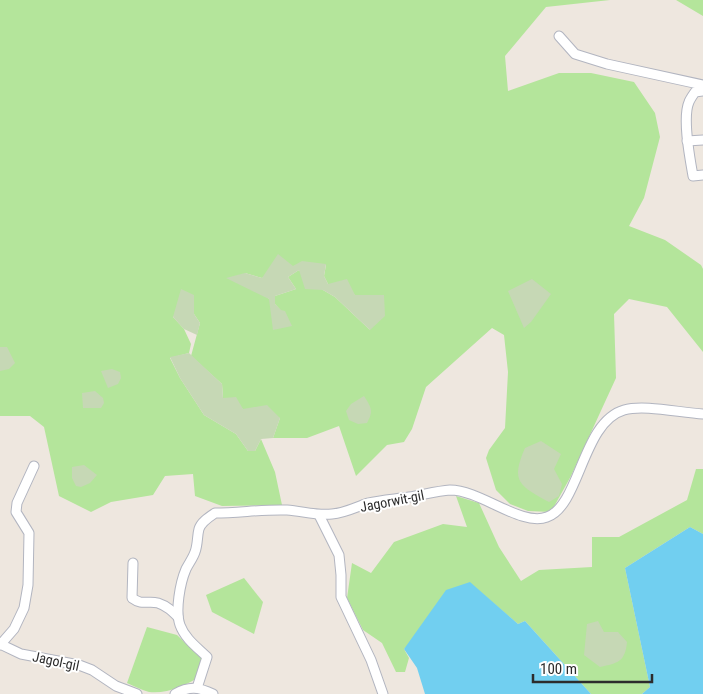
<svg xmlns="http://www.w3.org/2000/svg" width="703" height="694" viewBox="0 0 703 694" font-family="'Roboto Condensed',sans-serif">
<rect width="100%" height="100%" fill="#eee7df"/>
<g fill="#b4e59b" fill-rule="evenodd">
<path d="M0,0H610L546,7L505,56L508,91L559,73H591L634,82L655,113L660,137L644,198L629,226L665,240L701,265L703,269V352L667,307L629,299L614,314L616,378L571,476L551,512L528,511L510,504L496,490L486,458L489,450L505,428L508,372L504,335L492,328L426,387L412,429L404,442L387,445L356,476L339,426L307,438H273L280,418L243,409L223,398L222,384L191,356L200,323L194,314V295L173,317L184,329L191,344L189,353L170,358L180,378L204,415L236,434L248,451H255L261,439L275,472L282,505L222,506L195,496L193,474L165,476L153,495L111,502L91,512L59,496L44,427L30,416H0ZM326,265L324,276L328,284L355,295L370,330L335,297L323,290L299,270L288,277L296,289L275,296V304L281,310L269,299L245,273L262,278L293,266Z"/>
<polygon points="676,0 703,0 703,16"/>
<polygon points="696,469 703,469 703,534 690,527 625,568 650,687 642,694 591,694 525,621 518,624 470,583 404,649 409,658 405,672 396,672 382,643 363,630 347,598 352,563 371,573 394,542 443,524 467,527 456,496 479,503 499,547 521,581 539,570 592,567 592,537 619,537 687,500"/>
<polygon points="244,578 263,602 254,634 212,612 206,595"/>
<path d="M147,627L177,635L202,659L201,676C186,685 168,694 149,692C142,690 134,686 127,683Z"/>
</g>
<g fill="#c6d8b5">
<polygon points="278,254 293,266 302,261 326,264 324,276 328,284 347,279 355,295 384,295 385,316 370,330 335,297 323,290 305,289 299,270 288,277 296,289 275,296 275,304 281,310 285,311 292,326 273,330 269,299 226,278 245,273 262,278"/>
<polygon points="532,279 551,294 531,322 524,328 508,291"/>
<polygon points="181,289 194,295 194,314 200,323 197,335 184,329 173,317"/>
<polygon points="0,347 7,347 15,363 9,369 0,371"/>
<polygon points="189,353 222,384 223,398 236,397 243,409 267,405 280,418 273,438 261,439 255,451 248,451 236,434 204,415 180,378 170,357"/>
<polygon points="112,369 120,372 121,378 118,384 108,388 101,371"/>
<polygon points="95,391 103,398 104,403 101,408 83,408 82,393"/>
<path d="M364,396C371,407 374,411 367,423L358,424L349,420L346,411L351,404Z"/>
<path d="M541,441L561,454L554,469L562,484L559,496L549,502C520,486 510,482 525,448Z"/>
<polygon points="84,465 97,475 90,483 81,487 76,486 72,478 72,467"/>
<path d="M598,621L604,632H618L627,642C625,662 618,663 600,667L584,655L587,624Z"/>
</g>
<g fill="#71cff0">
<polygon points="690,527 703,534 703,694 642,694 650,687 625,568"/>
<polygon points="470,582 518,624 525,621 591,694 425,694 417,668 404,649 446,590"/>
</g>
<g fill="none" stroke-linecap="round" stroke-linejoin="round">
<g stroke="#b2b5c0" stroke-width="11">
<g id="minor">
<polyline points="559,36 575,54 607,64 703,85"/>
<path d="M703,91L695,92C693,95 690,99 689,102C682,118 690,159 693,176L703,175"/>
<polyline points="687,141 703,140"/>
<polyline points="319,515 339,555 341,575 341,597 371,660 383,694"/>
<path d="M133,563L132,598C143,606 147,600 158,603C167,606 172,611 178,617"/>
<polyline points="0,644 21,654 79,665 92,670 116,686 137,694"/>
<polyline points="0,645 14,629 24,608 28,585 29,533 16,512 17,503 34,466"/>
<path d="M197,688L207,657C198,648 185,639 180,625C175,611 180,583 186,569C189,563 193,558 195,552C198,544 197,536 199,529C201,522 209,517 215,513C239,513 263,509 287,510C302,511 317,516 332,514C345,513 356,507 368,503C381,500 396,499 409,497C422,495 437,491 450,490C481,490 521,527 547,517C580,506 582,422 624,410C644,404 681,413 703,414"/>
<path d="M175,694C189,686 199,687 213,694"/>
</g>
</g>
<use href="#minor" stroke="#fff" stroke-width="9"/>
</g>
<g text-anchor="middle" stroke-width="4" stroke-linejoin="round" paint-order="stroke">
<g font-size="14" fill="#2c2c2c" stroke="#fff">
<text transform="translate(392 501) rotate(-11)" y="5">Jagorwit-gil</text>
<text transform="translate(56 661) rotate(12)" y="5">Jagol-gil</text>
</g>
</g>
<path d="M533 674v8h119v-8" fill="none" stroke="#2c2c2c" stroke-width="2.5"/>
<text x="540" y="674" font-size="15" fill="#2c2c2c" stroke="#ffffff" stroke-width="4" paint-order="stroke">100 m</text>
</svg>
